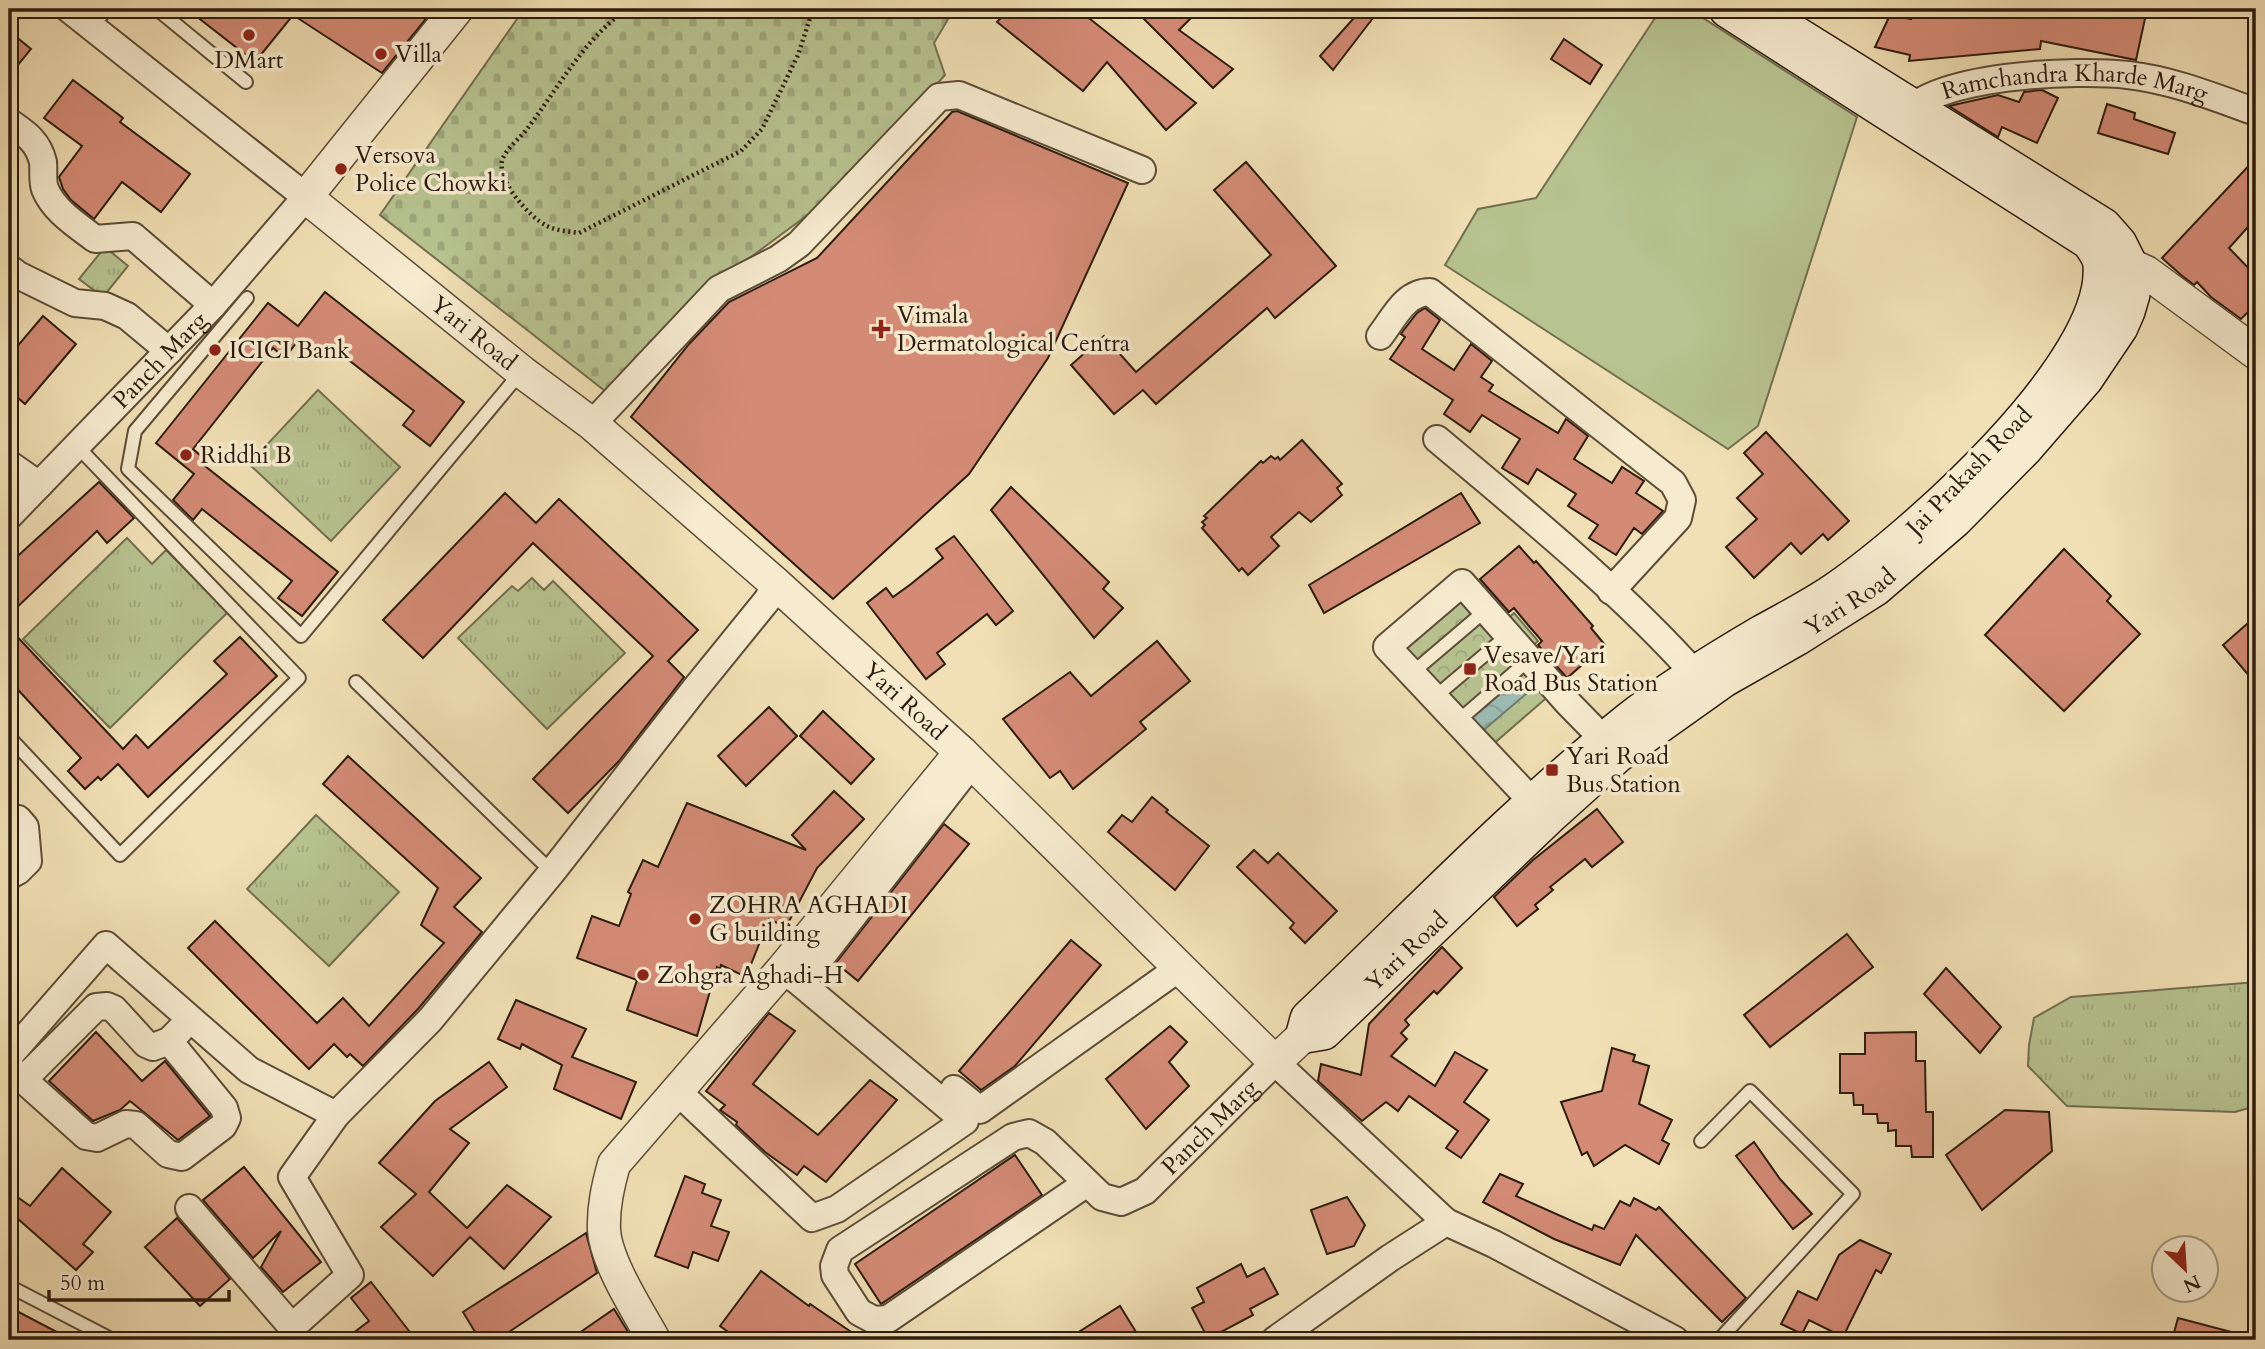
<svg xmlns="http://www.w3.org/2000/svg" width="2265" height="1349" viewBox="0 0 2265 1349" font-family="Cardo,serif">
<defs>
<pattern id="grass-tufts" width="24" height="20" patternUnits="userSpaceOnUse" patternTransform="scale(1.75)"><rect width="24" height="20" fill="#b7c390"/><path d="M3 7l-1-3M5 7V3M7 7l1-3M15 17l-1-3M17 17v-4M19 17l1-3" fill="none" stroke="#9ea77b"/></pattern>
<pattern id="cemetery-stones" width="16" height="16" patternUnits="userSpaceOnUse" patternTransform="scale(1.75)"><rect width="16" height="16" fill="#b7c390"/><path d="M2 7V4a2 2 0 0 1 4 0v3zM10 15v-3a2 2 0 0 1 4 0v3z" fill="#9ea77b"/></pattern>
<pattern id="park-crowns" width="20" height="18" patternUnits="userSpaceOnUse" patternTransform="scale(1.75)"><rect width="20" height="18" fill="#b7c390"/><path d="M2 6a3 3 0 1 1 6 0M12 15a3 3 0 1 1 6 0" fill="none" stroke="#9ea77b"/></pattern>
<pattern id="water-waves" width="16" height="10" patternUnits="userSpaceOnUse" patternTransform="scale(1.75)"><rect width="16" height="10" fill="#9cbcb4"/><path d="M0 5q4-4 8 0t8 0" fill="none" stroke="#87a19a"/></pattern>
</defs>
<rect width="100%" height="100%" fill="#f1e0b5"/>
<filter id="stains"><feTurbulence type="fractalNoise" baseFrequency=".00286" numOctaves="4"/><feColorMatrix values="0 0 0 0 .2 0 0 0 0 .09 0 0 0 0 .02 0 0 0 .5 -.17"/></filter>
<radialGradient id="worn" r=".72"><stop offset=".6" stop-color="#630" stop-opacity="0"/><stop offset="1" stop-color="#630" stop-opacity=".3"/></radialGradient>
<g fill="url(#grass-tufts)" stroke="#72704f" stroke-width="2">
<polygon points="105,247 128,266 103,297 79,279"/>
<polygon points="318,390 400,467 331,541 249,464"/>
<polygon points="127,538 152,564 166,550 228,612 110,728 23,639"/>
<polygon points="532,578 544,590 553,581 625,653 547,729 458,638 512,586 518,591"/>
<polygon points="316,815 399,892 329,966 247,889"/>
<polygon points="2256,982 2256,1106 2235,1112 2067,1106 2028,1066 2029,1045 2034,1018 2071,997"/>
</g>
<polygon fill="url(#cemetery-stones)" stroke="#72704f" stroke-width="2" points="524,9 954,9 934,43 945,75 844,188 693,300 614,398 380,215"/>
<polygon fill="url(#park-crowns)" stroke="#72704f" stroke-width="2" points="1475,590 1504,622 1514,613 1538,641 1528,650 1559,687 1491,746 1406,649"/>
<polygon fill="#b7c390" stroke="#72704f" stroke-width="2" points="1661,9 1689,9 1857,117 1758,426 1728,449 1445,265 1478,209 1536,198"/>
<polygon fill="url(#water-waves)" stroke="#6f7c72" stroke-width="2" points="1511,676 1526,694 1480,733 1465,715"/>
<g fill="#d48b76" stroke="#2c1c0e" stroke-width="2">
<polygon points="187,9 434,9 382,73 293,15 255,62"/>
<polygon points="1009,9 1099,9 1090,19 1196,103 1166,130 1107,62 1083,91 997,22"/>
<polygon points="1134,9 1200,9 1179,30 1233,69 1213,88"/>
<polygon points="1362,9 1373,18 1333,70 1320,56"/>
<polygon points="1911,9 2122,9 2146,14 2136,60 2041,41 2040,49 1909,61 1910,55 1875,47 1890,15 1911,19"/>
<polygon points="9,31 31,49 9,76"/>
<polygon points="1564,39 1602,65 1590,84 1551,59"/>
<polygon points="73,80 123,118 120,122 190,174 161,212 122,182 94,219 71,200 63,189 59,177 82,146 44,118"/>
<polygon points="2042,90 2058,98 2037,143 2002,127 1998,137 1949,106 1998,95 2019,102 2024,92"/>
<polygon points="2107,104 2135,113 2134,119 2175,133 2168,154 2098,133"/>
<polygon points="957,111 1128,183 1048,358 969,474 833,599 631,417 689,344 729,302 817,258 952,112"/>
<polygon points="2256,158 2256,218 2229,248 2256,276 2256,304 2241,319 2211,297 2197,282 2194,285 2181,275 2162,258"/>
<polygon points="1246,162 1336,266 1275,318 1267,308 1156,404 1143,390 1114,414 1071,365 1104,336 1136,372 1271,255 1214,190"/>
<polygon points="325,292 464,402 430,446 403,425 414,411 328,344 319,355 299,339 285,358 273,348 193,449 208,462 205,466 338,572 302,616 278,598 292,581 202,509 193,520 173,500 194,474 156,443 268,303 298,326"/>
<polygon points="1425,308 1440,320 1422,349 1454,370 1471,344 1492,361 1481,377 1493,385 1489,391 1558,433 1566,419 1588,436 1574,459 1612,483 1622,467 1644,481 1636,493 1663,511 1642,534 1634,528 1616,555 1589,538 1598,525 1568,506 1576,494 1537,469 1528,484 1502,468 1520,439 1482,415 1470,432 1444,414 1453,400 1390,359 1405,337 1401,334 1403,331 1417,313"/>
<polygon points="43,316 76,344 25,404 9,390 9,356"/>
<polygon points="1766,432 1849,521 1828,540 1823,534 1801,554 1791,543 1754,578 1726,547 1757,519 1737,498 1763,474 1744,453"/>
<polygon points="1302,440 1342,484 1337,488 1342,495 1311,522 1299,512 1271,537 1279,546 1248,575 1242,568 1239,571 1202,528 1205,525 1202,522 1207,518 1204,516 1261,461 1263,463 1271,456 1275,459 1278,457 1280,460"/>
<polygon points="99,482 134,518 107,543 97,531 9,615 9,564"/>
<polygon points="1011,487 1109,582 1103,589 1123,608 1094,638 991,510"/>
<polygon points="505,493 536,523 559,499 698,630 668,661 684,677 619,761 568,813 533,779 653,656 533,543 423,658 383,620"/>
<polygon points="1461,493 1480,523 1324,613 1309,585"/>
<polygon points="954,536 1013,611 996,625 987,614 954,640 937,653 945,664 926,679 867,603 886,588 893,597 911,584 943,558 936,549"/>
<polygon points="1519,546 1534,563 1536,561 1593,626 1591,628 1605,645 1567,678 1538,645 1542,641 1528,625 1514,608 1509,612 1480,579"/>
<polygon points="2064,549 2111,596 2107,601 2140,634 2064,711 1985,635"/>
<polygon points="2256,616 2256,684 2223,645"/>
<polygon points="9,628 123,749 136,735 148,748 227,674 214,661 240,637 277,676 148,797 118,764 101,780 98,777 85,789 68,771 81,758 9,680"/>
<polygon points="1157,641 1190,681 1140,722 1146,729 1073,789 1060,771 1050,778 1003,719 1070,672 1091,696"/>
<polygon points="769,707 797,736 746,786 718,756"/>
<polygon points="823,711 874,759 851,784 800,736"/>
<polygon points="348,756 481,878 454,907 482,932 418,1009 363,1066 350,1054 347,1057 334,1044 309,1069 188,948 215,921 317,1023 343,998 369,1026 444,943 421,925 438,888 323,784"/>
<polygon points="834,791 864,819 817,868 786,927 769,919 746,977 721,965 720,969 717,967 697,1036 627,1010 637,980 577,958 592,916 619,926 631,894 628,892 643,860 658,867 687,803 806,850 792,835"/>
<polygon points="1152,797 1168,810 1166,812 1209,846 1175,890 1108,832 1122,815 1132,822"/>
<polygon points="1597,809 1623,842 1592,867 1585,859 1550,887 1553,890 1535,905 1538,909 1517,926 1494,897 1533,860"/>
<polygon points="944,824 969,844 858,981 836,963"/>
<polygon points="1254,850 1268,863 1278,853 1337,911 1305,943 1290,928 1294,923 1237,867"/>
<polygon points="1847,934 1873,967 1770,1047 1744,1015"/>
<polygon points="1071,940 1101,965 1015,1066 981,1090 959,1071"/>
<polygon points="1442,947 1462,968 1437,994 1434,991 1405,1020 1409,1025 1401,1033 1407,1039 1391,1056 1435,1086 1455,1052 1487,1070 1464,1102 1489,1120 1461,1158 1446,1148 1458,1131 1409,1096 1398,1111 1386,1102 1362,1121 1318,1081 1321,1064 1361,1075 1369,1024"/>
<polygon points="1946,968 2001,1027 1980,1053 1924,994"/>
<polygon points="516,1000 586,1029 572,1057 636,1082 621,1119 554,1089 562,1065 522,1044 520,1049 498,1039"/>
<polygon points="769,1013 795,1031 753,1084 818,1135 870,1080 897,1100 826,1182 804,1166 797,1175 765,1152 736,1125 737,1122 720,1110 725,1105 706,1091"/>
<polygon points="1170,1026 1187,1042 1169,1062 1189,1086 1146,1129 1106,1079"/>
<polygon points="96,1032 142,1081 165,1061 210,1116 178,1140 130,1101 120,1110 93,1121 49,1081"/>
<polygon points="1916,1032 1916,1061 1925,1061 1926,1112 1933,1112 1933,1157 1912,1157 1911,1146 1896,1146 1896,1130 1888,1131 1888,1123 1878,1123 1877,1114 1863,1114 1863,1105 1854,1105 1853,1093 1840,1093 1840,1054 1865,1054 1865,1033"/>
<polygon points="1612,1048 1635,1055 1633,1061 1649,1066 1639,1104 1672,1120 1662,1140 1669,1144 1659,1164 1625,1145 1594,1166 1587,1152 1582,1155 1561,1102 1602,1091"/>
<polygon points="489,1062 507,1087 450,1129 469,1143 429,1192 467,1228 507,1185 551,1217 504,1269 470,1237 433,1276 381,1227 416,1194 379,1163 435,1101"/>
<polygon points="2005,1110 2049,1112 2052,1151 1982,1210 1946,1155"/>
<polygon points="1754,1142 1780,1179 1812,1214 1793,1229 1736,1156"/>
<polygon points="1015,1155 1042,1195 881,1304 855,1264"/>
<polygon points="244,1167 321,1262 283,1292 261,1267 281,1231 253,1258 203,1200"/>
<polygon points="62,1168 111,1212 83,1244 93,1252 76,1270 9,1211 9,1191 30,1206"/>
<polygon points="1500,1174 1523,1184 1516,1196 1592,1230 1594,1225 1604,1229 1620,1201 1630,1206 1634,1198 1656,1210 1659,1207 1746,1298 1722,1322 1636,1235 1620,1265 1554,1239 1483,1202"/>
<polygon points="685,1176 705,1184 702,1193 721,1200 711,1226 729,1232 718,1261 693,1252 688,1268 655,1256"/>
<polygon points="1347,1197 1365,1225 1354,1246 1327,1254 1311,1210"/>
<polygon points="177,1218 230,1279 200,1306 145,1247"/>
<polygon points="586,1233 597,1273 497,1340 480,1340 463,1312"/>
<polygon points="1860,1240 1891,1254 1881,1273 1876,1270 1843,1337 1809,1320 1802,1334 1781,1324 1798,1291 1817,1300 1839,1255"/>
<polygon points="1241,1264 1247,1277 1264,1268 1278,1294 1250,1309 1253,1315 1208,1339 1192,1308 1204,1302 1197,1288"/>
<polygon points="761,1271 809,1306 810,1304 863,1340 739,1340 720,1326"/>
<polygon points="371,1282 416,1340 344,1340 369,1321 351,1298"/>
<polygon points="1120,1306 1141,1340 1066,1340"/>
<polygon points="9,1307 72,1340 9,1340"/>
<polygon points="614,1309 633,1340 569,1340"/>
<polygon points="2178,1318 2239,1334 2238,1340 2172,1340"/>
</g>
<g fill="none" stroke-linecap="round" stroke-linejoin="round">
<g stroke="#5d4d38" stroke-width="16">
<g id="service">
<polyline points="157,9 246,82"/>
<polyline points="91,27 107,9"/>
<polyline points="247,298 135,431 128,469 301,636 521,372"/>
<polyline points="1412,673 1486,610"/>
<polyline points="356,682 552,872"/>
<polyline points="1435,697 1508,635"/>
<polyline points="1458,721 1530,659"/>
<polyline points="9,737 120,855 299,678 77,446"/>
<polyline points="1701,1141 1750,1091 1853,1194 1719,1340"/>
<polyline points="9,1286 113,1340"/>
</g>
</g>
<g stroke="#5d4d38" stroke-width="30">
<g id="minor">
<path id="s1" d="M1903,117C1932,74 2079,69 2128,75C2172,80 2214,97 2256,112"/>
<path d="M9,122C25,133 38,141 43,162C44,171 42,181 45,189C54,211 77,225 95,239L133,236L213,305"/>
<polyline points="9,268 18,275 75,303 105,306 127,316 169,351"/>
<path d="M1380,336C1394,318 1405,292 1430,292L1673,483L1682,500L1678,518L1611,591"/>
<polyline points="592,424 719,289 778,259 799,244 939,97 959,95 1142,170"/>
<path d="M1437,439C1525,513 1620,590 1696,675"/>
<polyline points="9,464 39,485"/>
<path id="s2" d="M9,516L213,305L306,197L69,9"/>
<polyline points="1544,814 1387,647 1462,583 1568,703 1616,752"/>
<polyline points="9,819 18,819 25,827 28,861 18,871 9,876"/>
<polyline points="811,970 972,763"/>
<polyline points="9,1056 106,945 249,1070 336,1115 430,1020 552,872 695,689 768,599 775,583"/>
<polyline points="9,1067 86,1136 97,1138 126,1124 136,1125 168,1154 182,1157 223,1126 227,1118 224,1108 169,1041"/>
<polyline points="23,1080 96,1007 107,1006 114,1009 146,1044 153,1047 169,1041 180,1030"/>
<polyline points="954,1089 980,1110 1179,968"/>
<polyline points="677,1091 812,1218 837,1209 965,1121 798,981 782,970"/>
<path id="s3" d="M1087,1183L888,1319L874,1320L859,1312L835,1275L834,1266L840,1250L1013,1137L1029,1133L1045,1142L1102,1197L1121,1202L1145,1191L1275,1062L1446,1222L1494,1244L1675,1340"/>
<polyline points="189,1208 292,1327 350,1275 292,1177 336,1115"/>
<polyline points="1275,1340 1390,1258 1446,1222"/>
</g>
</g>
<g stroke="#5d4d38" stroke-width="35">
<g id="tertiary">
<path id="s4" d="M457,9L306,197L522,372L592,424L775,583L961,752L1275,1062L1305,1034"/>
<polyline points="2107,264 2128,264 2146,272 2256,353"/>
<path d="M654,1340C638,1311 606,1262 604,1230C603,1207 608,1186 614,1164L782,970L961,752"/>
</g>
</g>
<g stroke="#2c1c0e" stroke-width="40">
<g id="secondary">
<path id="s5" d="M1728,9L2090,241C2095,248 2102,257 2102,266C2109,365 1913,538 1836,591C1813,607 1787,620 1762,634C1716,661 1670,689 1628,722C1516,812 1413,920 1309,1019L1305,1034L1323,1031L1547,817L1617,754L1724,678L1796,637L1875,587L1954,519L2025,447L2084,379L2119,327L2126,311L2131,294L2128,264L2118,244L2103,227L1754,9"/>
</g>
</g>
<path stroke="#2c1c0e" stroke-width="4.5" stroke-dasharray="2 3.5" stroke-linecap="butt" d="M627,9C584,39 559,87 527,129C520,138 508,147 503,158C494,178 530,218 547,226C557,231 568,231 579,233L741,151L762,129L798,55L813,9"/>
<use href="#service" stroke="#f6ebcf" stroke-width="12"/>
<use href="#minor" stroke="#f6ebcf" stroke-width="26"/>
<use href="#tertiary" stroke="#f6ebcf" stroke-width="32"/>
<use href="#secondary" stroke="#f6ebcf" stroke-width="37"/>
</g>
<g fill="#8f2418" stroke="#f6ebcf" stroke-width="2.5">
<circle cx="249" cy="35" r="7"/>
<circle cx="381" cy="54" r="7"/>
<circle cx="341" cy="169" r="7"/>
<path d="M877.5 318.5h7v7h7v7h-7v7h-7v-7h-7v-7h7z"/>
<circle cx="215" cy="350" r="7"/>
<circle cx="186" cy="455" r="7"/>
<rect x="1463" y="662" width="14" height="14" rx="3.5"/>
<rect x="1545" y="763" width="14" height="14" rx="3.5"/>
<circle cx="695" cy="919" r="7"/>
<circle cx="643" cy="975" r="7"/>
</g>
<g text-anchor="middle" stroke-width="7" stroke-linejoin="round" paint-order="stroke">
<g font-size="24" fill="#2c1c0e" stroke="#f6ebcf" text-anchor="start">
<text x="395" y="62">Villa</text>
<text x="249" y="68" text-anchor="middle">DMart</text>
<text x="355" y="163">Versova<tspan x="355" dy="28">Police Chowki</tspan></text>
<text x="897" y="323">Vimala<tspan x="897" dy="28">Dermatological Centra</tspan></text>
<text x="229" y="358">ICICI Bank</text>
<text x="200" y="463">Riddhi B</text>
<text x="1484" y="663">Vesave/Yari<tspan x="1484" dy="28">Road Bus Station</tspan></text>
<text x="1566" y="764">Yari Road<tspan x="1566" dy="28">Bus Station</tspan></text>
<text x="709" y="913">ZOHRA AGHADI<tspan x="709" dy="28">G building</tspan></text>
<text x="657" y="983">Zohgra Aghadi-H</text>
</g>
<g font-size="24" fill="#2c1c0e" stroke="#f6ebcf">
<text dy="8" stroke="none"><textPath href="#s1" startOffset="182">Ramchandra Kharde Marg</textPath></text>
<text dy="8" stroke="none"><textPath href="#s4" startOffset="457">Yari Road</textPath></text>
<text dy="8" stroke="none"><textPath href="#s2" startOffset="217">Panch Marg</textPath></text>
<text transform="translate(1969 471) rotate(-46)" y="8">Jai Prakash Road</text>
<text dy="8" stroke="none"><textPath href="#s5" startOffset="2287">Yari Road</textPath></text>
<text dy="8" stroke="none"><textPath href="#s4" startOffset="1024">Yari Road</textPath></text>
<text dy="8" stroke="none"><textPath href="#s5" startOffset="1720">Yari Road</textPath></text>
<text dy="8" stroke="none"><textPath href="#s3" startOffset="800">Panch Marg</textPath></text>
</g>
</g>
<rect width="2265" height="1349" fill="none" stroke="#f1e0b5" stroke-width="35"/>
<rect x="10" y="10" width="2244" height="1328" fill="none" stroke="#2c1c0e" stroke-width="3.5"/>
<rect x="18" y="18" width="2230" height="1314" fill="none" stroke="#2c1c0e" stroke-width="2"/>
<g transform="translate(2185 1269) rotate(155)"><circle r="33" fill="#f6ebcf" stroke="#a59882" stroke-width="2"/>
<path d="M0-5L12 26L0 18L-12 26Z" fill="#8f2418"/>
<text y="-10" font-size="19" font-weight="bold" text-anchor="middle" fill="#2c1c0e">N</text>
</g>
<path d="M49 1290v10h180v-10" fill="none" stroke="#2c1c0e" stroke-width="3.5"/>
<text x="60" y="1290" font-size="21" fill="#2c1c0e" stroke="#f6ebcf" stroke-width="5" paint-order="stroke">50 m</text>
<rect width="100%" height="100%" filter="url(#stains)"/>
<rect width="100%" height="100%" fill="url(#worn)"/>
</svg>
